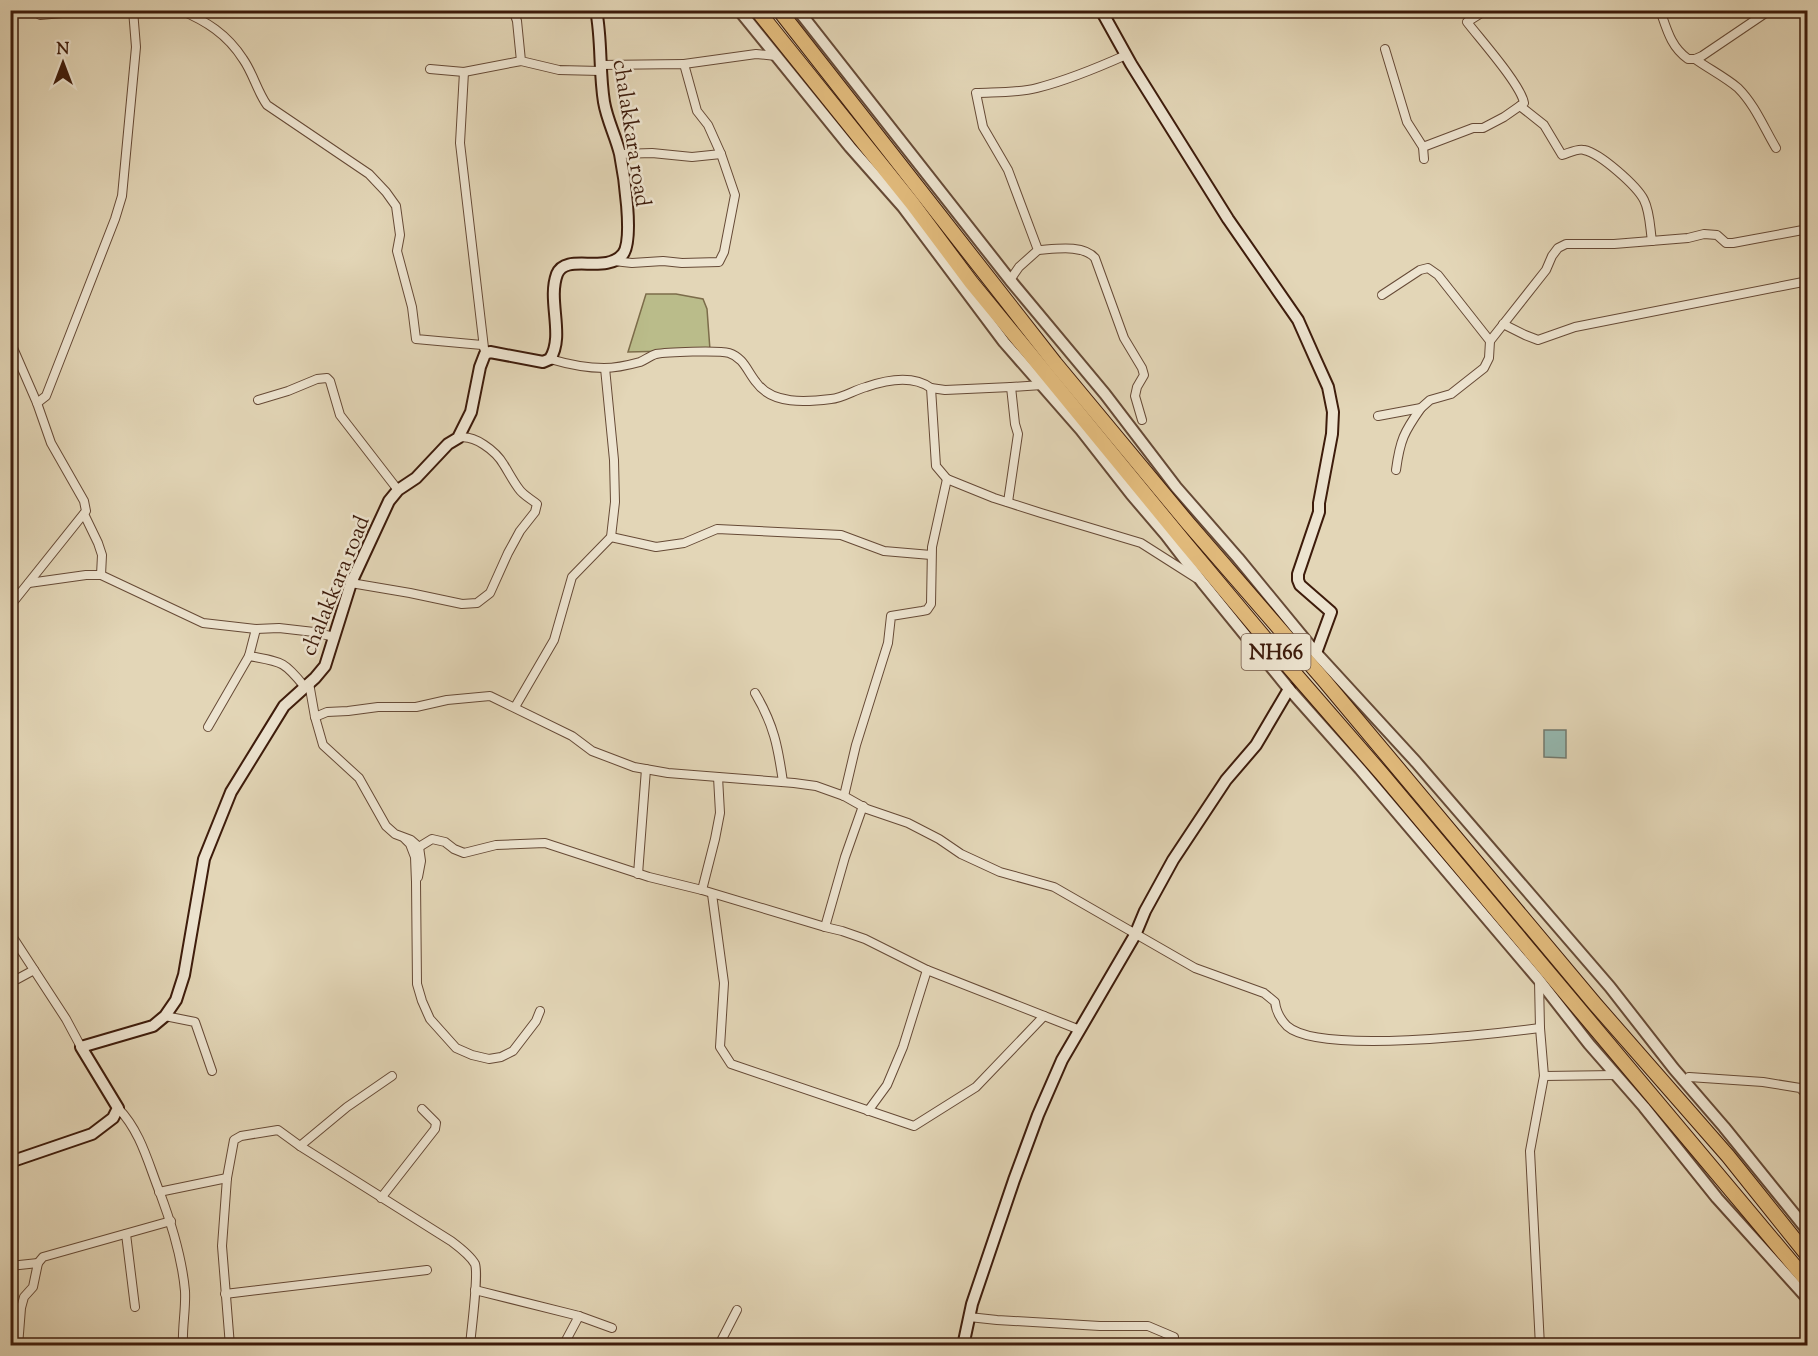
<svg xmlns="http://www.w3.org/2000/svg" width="1818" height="1356" viewBox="0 0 1818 1356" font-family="'Sorts Mill Goudy',serif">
<rect width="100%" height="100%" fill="#e3d6b7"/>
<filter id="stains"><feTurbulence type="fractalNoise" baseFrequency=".00333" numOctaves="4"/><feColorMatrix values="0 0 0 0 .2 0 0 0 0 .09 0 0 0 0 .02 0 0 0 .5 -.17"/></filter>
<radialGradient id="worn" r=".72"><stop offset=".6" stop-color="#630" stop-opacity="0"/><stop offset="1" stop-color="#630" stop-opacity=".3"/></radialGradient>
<polygon fill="#babc8a" stroke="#7c6c4a" stroke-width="1.5" points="646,294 676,294 703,299 707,309 710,350 628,352"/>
<polygon fill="#95b9b1" stroke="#727a6f" stroke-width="1.5" points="1544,730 1566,730 1566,758 1544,757"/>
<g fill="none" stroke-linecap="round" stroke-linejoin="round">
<g stroke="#664a36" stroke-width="10">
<g id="minor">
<path d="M180,10C206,21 227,34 243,59C253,73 257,91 267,105L369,174L386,192L396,206L400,235L397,251L412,307L416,339L482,345"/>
<polyline points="513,10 517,21 521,61 559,70 600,71"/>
<path d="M1660,10C1667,30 1671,47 1688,59H1695L1702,56L1770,10"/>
<polyline points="40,15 96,10"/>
<path d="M1385,49L1407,122L1423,147L1473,128H1483L1504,117L1524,103C1521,85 1480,39 1467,22L1486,10"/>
<path d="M1695,59C1709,69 1725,77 1738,88C1755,105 1764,128 1776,148"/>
<polyline points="684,64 756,54 776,56"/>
<polyline points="600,65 684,64 697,111 708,125 721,154 735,195 724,252 719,262 682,263 663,261 632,263 614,261"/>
<polyline points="430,69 464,72 521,61"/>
<polyline points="464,72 460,143 484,348"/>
<path d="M1520,106L1544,125L1562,155C1569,153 1578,148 1584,150C1600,153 1637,186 1644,200C1650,212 1650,228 1652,241"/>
<polyline points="1423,147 1424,159"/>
<polyline points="620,154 652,153 692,157 721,154"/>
<path d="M1038,250C1055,249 1083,244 1095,258L1124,338L1142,368L1144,375L1137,387L1135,396L1142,420"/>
<path d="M1010,280L1019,267L1038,250L1008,170L983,127L976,93C996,92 1018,93 1037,88C1068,80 1097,68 1126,55"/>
<polyline points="1382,295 1420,270 1428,268 1438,275 1490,341"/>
<polyline points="1503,324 1525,335 1538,340 1575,327 1808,281"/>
<polyline points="10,341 37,403 51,443 84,501 86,511 10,606"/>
<path d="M550,359C567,364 586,368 604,368C614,368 629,365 640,362C645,360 650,356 656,354C666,352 719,350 729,353C744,358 747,371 756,382C772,405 807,402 831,399C843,398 854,390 866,387C886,380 913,375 931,388L936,466L947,479L994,498L1041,513L1141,543L1196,578"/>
<polyline points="1011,387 1042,385"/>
<polyline points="931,388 945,390 1011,387 1015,424 1018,434 1008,502"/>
<polyline points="258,400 288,391 317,379 327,378 330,381 340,415 398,490"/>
<polyline points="37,403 46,396 115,219 122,196 136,47 133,10"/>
<polyline points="1378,416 1421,408 1430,400 1451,394 1484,368 1489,358 1490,341 1546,270 1552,256 1558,248 1566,244 1614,244 1688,238 1704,234 1717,235 1726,243 1733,243 1808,229"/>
<path d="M1396,470C1400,440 1404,432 1421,408"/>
<polyline points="84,514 98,543 102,555 101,575"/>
<polyline points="611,537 656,547 684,543 717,529 841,535 884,551 931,555"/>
<polyline points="29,583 86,575 101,575 203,623 256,629 279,628 314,632 334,637"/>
<path d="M351,583L410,593L462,604L477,603L490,593L508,553L520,531L535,512L537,504C531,499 523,495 519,489C513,481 509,473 504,465C496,451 474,434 458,438"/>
<path d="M249,656C281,662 283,660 304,686"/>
<polyline points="309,683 315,717 323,745 359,778 386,826 395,834 411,840 419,847 421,861 418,877"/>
<path d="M755,693C774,725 778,747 783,782"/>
<polyline points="515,707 554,640 572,577 611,537 615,502 614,460 605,368"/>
<path d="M315,717L327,712L348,711L378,707H416L447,700L490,696L572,736L592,751L634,767L668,773L794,783L816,786L844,796L867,809L908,823L939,839L961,854L1000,872L1054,887L1195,968L1264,993L1275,1002C1276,1011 1280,1019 1287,1026C1319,1055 1494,1034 1540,1028"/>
<polyline points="208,727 249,656 256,629"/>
<polyline points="844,796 856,745 888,643 891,616 922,611 927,610 931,604 932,547 947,479"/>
<polyline points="405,839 410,844 415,857 416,882 417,984 422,1001 430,1019 456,1048 472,1055 489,1059 501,1057 513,1051 536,1021 540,1011"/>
<polyline points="419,847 432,839 445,842 454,849 464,853 496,845 545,843 649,877 702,890 825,927 842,931 865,939 927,970 1080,1030"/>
<polyline points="638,874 646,769"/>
<polyline points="702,890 715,839 720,813 718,777"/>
<polyline points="712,894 724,983 720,1047 731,1064 914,1126 976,1087 1044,1016"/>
<polyline points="825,927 845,857 863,806"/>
<polyline points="10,933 66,1019 81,1047"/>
<polyline points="1539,981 1540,1028 1544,1076 1530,1151 1540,1346"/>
<polyline points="10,983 34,970"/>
<polyline points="165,1016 195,1022 212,1071"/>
<polyline points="1544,1076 1616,1075"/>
<polyline points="1689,1077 1763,1082 1800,1088 1806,1094 1808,1107"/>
<path d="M118,1108C141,1132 148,1163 160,1193C172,1225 182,1257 185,1291C186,1309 182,1327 183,1346"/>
<polyline points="868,1111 887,1085 903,1047 927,970"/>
<polyline points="300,1146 347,1107 392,1076"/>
<polyline points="159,1192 227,1178"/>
<polyline points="381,1198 435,1129 436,1123 422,1109"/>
<polyline points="126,1234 135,1307"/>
<polyline points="10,1266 38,1263"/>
<polyline points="475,1290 579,1316 612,1328"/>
<polyline points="225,1294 427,1270"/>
<polyline points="969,1317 997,1320 1100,1326 1148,1326 1174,1337 1173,1346"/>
<polyline points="18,1346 21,1308 24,1297 33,1287 38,1263 43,1257 171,1221"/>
<path d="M230,1346L222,1246L227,1178L234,1140L241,1136L278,1130L300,1146L451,1241C459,1247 470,1255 475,1264C479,1275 471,1331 470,1346"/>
<polyline points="563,1346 579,1316"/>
<polyline points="721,1346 721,1341 737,1310"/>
</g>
</g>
<g stroke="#664a36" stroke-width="14">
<g id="tertiary">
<polyline points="739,10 850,147 903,207 1004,342 1081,430 1131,494 1166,535 1202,582 1289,689 1360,769 1539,980 1589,1044 1644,1107 1717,1198 1808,1299"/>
<polyline points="798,10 1010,280 1105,394 1176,487 1238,558 1316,653 1416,762 1610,987 1674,1069 1724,1127 1808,1231"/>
</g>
</g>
<g stroke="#3d1b0b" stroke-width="14">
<g id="secondary">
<polyline points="1101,10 1131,64 1228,219 1298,320 1314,356 1328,387 1333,412 1332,434 1319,503 1319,512 1298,574 1298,580 1300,585 1331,612 1316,653"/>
<path d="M10,1162L92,1134L113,1118L118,1108L81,1047L153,1026L165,1016L176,1000L184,975L204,859L231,792L284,706L315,678L325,666L351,583L389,501L398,490L416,478L448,444L458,438L471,412L480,367L485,354L490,352L543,362L550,359C565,335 547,301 557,274C566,252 606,275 623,254C634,239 624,174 620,154C616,137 607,120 604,102C599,71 602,40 596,10"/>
<polyline points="963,1346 972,1304 1014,1180 1038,1115 1062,1060 1135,935 1145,911 1173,860 1226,780 1256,745 1289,689"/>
</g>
</g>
<g stroke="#3d1b0b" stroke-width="16">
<g id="trunk">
<polyline points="757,10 912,203 971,282 1186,544 1289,667 1382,774 1808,1282"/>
<polyline points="779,10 1055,363 1187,522 1323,679 1595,1004 1728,1156 1808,1256"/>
</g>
</g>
<use href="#minor" stroke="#ede4d0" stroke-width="8"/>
<use href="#tertiary" stroke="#ede4d0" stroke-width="10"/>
<use href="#secondary" stroke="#ede4d0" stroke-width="10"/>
<use href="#trunk" stroke="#e2bb7c" stroke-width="14"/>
</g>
<g text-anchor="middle" stroke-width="5" stroke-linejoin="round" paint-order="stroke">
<rect fill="#ede4d0" stroke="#725746" stroke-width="1.5" x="1241.5" y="634" width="69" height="36" rx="4.5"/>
<g font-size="21" font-weight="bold" fill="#3d1b0b">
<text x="1276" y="659">NH66</text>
</g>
<g font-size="22" fill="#3d1b0b" stroke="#ede4d0">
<text transform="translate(633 133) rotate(81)" y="8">chalakkara road</text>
<text transform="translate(334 585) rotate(-68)" y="8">chalakkara road</text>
</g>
</g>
<rect width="1818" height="1356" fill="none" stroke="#e3d6b7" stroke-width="36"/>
<rect x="12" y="12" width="1794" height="1332" fill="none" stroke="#3d1b0b" stroke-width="3"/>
<rect x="18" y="18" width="1782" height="1320" fill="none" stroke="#3d1b0b" stroke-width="1.5"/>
<g transform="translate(63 63)" stroke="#ede4d0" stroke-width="4.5" paint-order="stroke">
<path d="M0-4.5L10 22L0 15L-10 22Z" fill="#3d1b0b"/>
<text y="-9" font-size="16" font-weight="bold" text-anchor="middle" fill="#3d1b0b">N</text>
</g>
<rect width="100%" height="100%" filter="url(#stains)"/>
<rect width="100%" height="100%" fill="url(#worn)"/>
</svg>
